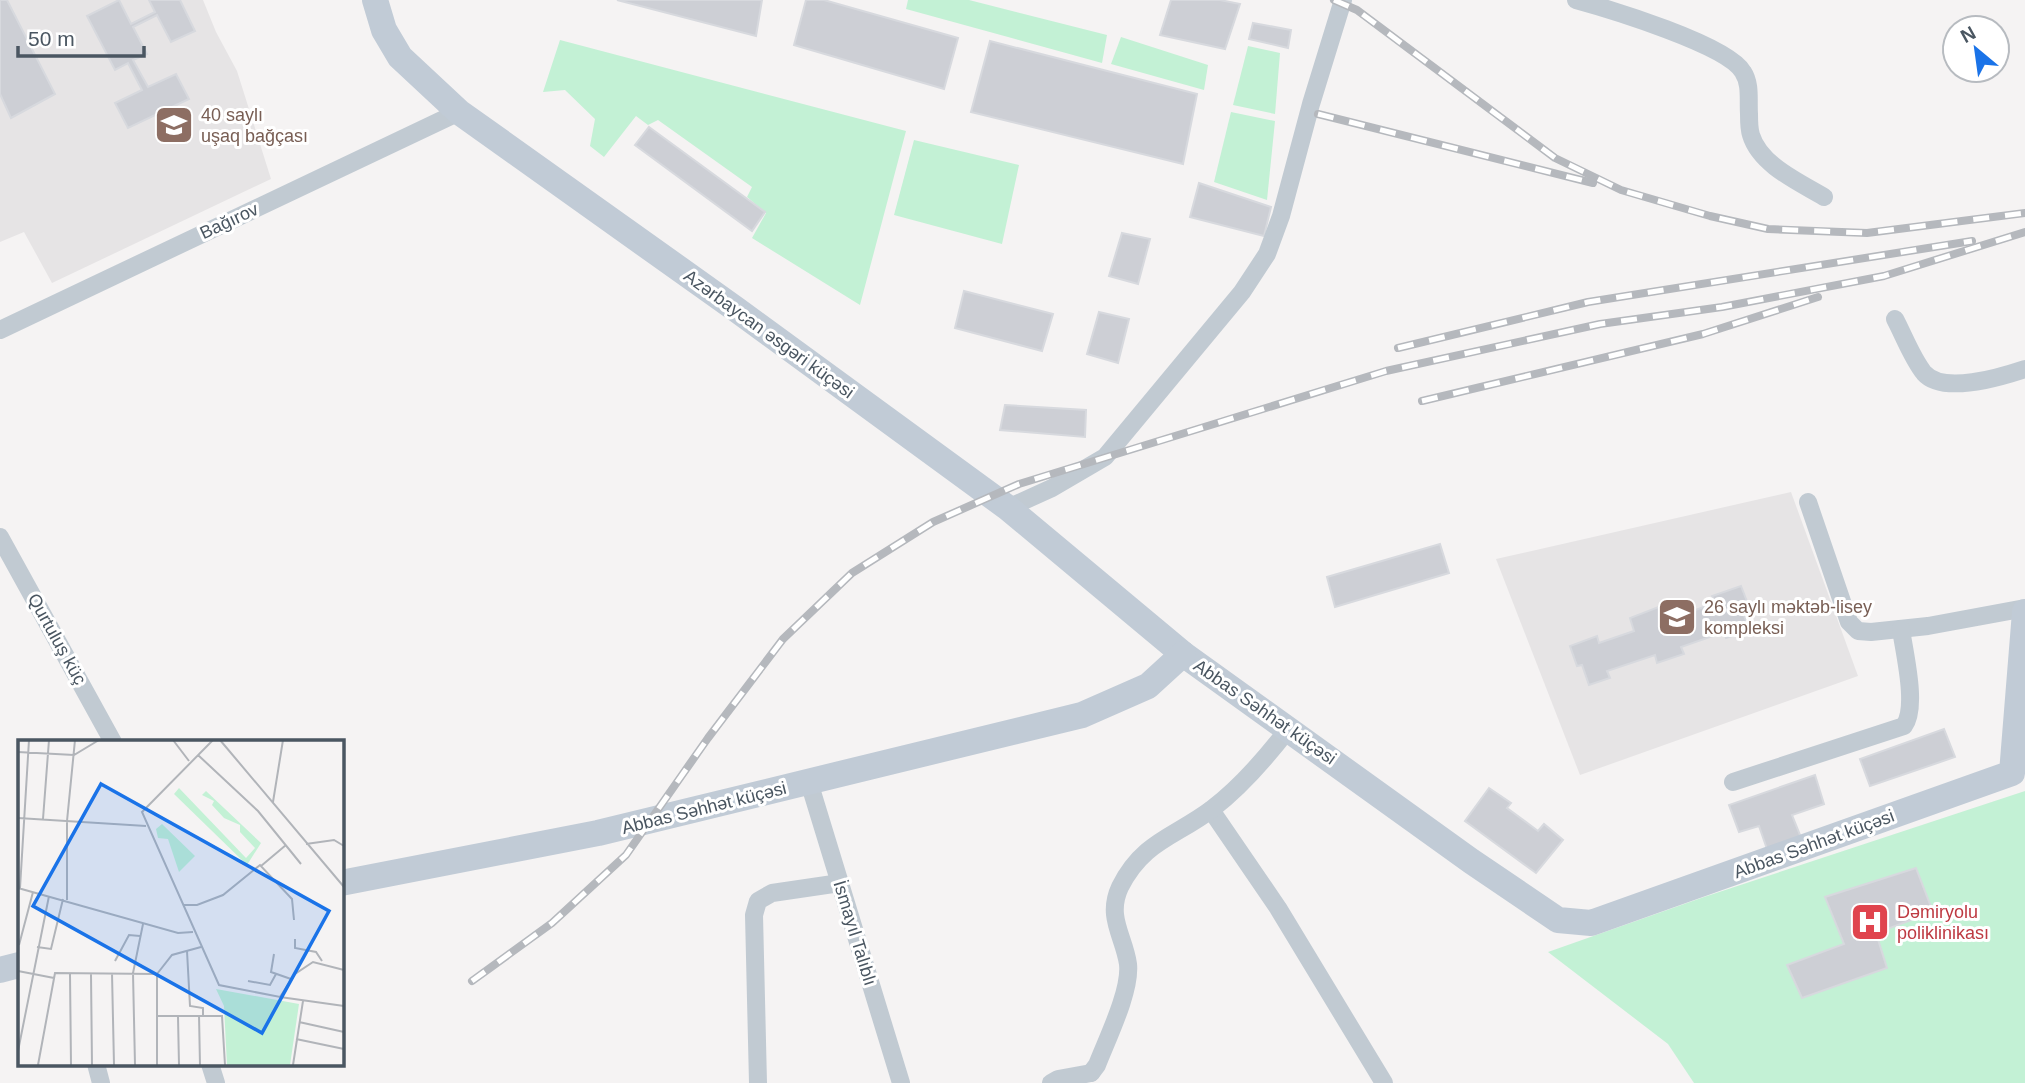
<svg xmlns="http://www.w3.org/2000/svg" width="2025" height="1083" viewBox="0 0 2025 1083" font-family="Helvetica,sans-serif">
<rect width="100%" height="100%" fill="#f5f3f3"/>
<g fill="#e6e4e5">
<polygon points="0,0 203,0 216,32 237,71 271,179 52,283 24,232 0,242"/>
<polygon points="1791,492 1858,676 1580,775 1496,559"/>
</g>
<g fill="#c3f1d5">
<polygon points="908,0 969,0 1107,35 1102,63 906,9"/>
<polygon points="1121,37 1208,65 1204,90 1111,64"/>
<polygon points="560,40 906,131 860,305 752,238 766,213 747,197 752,187 658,120 648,125 636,116 604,157 590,146 595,119 565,90 543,92"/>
<polygon points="1248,46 1280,53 1275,114 1233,105"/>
<polygon points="1231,112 1275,121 1267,200 1214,182"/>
<polygon points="914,140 1019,165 1002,244 894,215"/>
<polygon points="2025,791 2025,1083 1694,1083 1668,1044 1548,952 1704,897"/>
</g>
<g fill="#cdcfd5" stroke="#d7d9de" stroke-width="2">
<polygon points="0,0 7,0 55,94 11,118 0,94"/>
<polygon points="119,0 131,24 155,12 149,0 180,0 195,31 171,42 157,15 133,27 147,54 133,60 148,87 176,74 189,99 128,128 115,103 142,90 128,63 115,70 87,16"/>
<polygon points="617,0 762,0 756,36"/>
<polygon points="806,0 824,0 958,38 944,89 794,45"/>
<polygon points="1171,0 1220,0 1240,4 1225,49 1160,35"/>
<polygon points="1253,23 1291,30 1288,48 1249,39"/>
<polygon points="990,41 1197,94 1183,164 971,112"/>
<polygon points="649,127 765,212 752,231 635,145"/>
<polygon points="1199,183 1271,207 1264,236 1190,217"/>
<polygon points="1122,233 1150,239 1138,284 1109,276"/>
<polygon points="964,291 1053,314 1042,351 955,328"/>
<polygon points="1099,312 1129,319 1118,363 1087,354"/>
<polygon points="1005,405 1086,410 1085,437 1000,430"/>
<polygon points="1440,544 1449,573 1335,607 1327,577"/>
<polygon points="1741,586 1748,604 1740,606 1750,630 1726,638 1724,632 1681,647 1684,654 1657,663 1655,655 1607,671 1610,678 1589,685 1582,665 1577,666 1570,646 1597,636 1599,643 1634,631 1630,618 1674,601 1679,616 1715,603 1712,596"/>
<polygon points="1944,729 1955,757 1870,786 1860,759"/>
<polygon points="1815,775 1824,804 1792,815 1802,840 1768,852 1759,826 1739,832 1729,805"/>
<polygon points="1489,788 1511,803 1507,808 1538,831 1544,824 1563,840 1536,873 1465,821"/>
<polygon points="1916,868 1933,912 1876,933 1887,968 1802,998 1787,965 1844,944 1825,897"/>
</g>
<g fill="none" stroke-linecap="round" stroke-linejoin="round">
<g stroke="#c1cad2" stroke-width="18">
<path d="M1576,0C1609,9 1728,45 1743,72C1751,84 1748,100 1749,114C1749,120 1749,129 1751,135C1760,165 1799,182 1824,197"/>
<path d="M1895,319C1904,336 1912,358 1924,373C1943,395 2001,377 2025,369"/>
<polyline points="0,330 459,112"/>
<polyline points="1808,502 1849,622 1858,631 1871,632 1928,626 2025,608"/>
<polyline points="1008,508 1052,488 1105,457 1242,292 1267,254 1281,216 1311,104 1343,0"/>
<polyline points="0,537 113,742"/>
<polyline points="809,782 901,1083"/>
<path d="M1733,782L1904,726C1918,707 1904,652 1901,629"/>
<polyline points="1211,810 1278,908 1384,1083"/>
<polyline points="96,1064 101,1083"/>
<polyline points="210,1064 216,1083"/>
<path d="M1091,1073L1097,1065C1107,1039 1131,991 1128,964C1124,936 1106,917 1120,887C1143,841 1175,837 1212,809C1242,786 1266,758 1289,728"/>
<polyline points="758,1083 754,915 758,901 772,893 840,883"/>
<polyline points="1051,1083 1058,1079 1091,1073"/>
</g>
<g stroke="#c1cbd6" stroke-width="26">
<polyline points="375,0 384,30 400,57 459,112 737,310 1008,508 1183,654 1471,861 1558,920 1591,923 2012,773 2025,612"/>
<polyline points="341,883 598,833 1082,715 1148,686 1183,654"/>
<polyline points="0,970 19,965"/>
</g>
<g stroke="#b5b8bd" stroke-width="8">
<g id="rail">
<polyline points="1334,0 1357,10 1555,158 1621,190 1710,216 1768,229 1867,233 2025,213"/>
<polyline points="1318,114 1593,183"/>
<polyline points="1398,348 1588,302 1972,241"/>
<polyline points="1422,401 1703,334 1818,297"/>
<polyline points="472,981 552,923 626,855 708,738 783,639 852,573 933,522 1019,484 1386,371 1600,324 1722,307 1884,276 2025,232"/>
</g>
</g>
<use href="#rail" stroke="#fff" stroke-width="5" stroke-dasharray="16" stroke-linecap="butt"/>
</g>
<defs>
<g id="school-square" transform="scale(2.0125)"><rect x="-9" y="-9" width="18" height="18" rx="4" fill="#8d6e63" stroke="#fff"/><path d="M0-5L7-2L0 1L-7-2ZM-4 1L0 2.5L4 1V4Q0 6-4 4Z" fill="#fff"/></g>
<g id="hospital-square" transform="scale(2.0125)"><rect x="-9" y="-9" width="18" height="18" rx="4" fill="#e0444e" stroke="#fff"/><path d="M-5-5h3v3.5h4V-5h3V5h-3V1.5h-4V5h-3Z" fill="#fff"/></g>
</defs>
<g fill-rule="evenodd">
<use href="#school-square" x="174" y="125"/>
<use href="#school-square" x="1677" y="617"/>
<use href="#hospital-square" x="1870" y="922"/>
</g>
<g text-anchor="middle" stroke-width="6" stroke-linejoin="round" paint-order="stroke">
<g font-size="18" fill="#785e54" stroke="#fff" text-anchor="start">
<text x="201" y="121">40 saylı<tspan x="201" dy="21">uşaq bağçası</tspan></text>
<text x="1704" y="613">26 saylı məktəb-lisey<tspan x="1704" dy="21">kompleksi</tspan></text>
</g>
<g font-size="18" fill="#4a5661" stroke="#fff">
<text transform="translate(229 221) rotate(-25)" y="6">Bağırov</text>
<text transform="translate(769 334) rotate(36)" y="6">Azərbaycan əsgəri küçəsi</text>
<text transform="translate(57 639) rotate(61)" y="6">Qurtuluş küç</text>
<text transform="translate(1265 712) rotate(35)" y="6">Abbas Səhhət küçəsi</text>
<text transform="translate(704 808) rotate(-14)" y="6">Abbas Səhhət küçəsi</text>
<text transform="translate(1814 844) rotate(-20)" y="6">Abbas Səhhət küçəsi</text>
<text transform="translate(855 933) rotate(73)" y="6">İsmayıl Talıblı</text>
</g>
<g font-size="18" fill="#be3a42" stroke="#fff" text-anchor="start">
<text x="1897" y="918">Dəmiryolu<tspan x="1897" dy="21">poliklinikası</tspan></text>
</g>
</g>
<g transform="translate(18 740)">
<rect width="326" height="326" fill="#f5f3f3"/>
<path d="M161,48L228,118L237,108L222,92V85L206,78L194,65L196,61L184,55L188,51L243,103L229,125L156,54ZM144,84L177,116L161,132L150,99L140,98L138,89ZM198,249L281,264L272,325H209L206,266Z" fill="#c3f1d5"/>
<path fill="none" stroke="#b1b4b9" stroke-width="2" d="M155,0L171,21M195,0L124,72L201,245L262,257L277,234L295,222L326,230M202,0L326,147M0,12L56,15L81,0M180,15L240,71L283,124M255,62L265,0M0,78L128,86M25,79L31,0M288,104L316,100L326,106M243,126L268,105M0,148L160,193L175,192M2,148L11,0M49,160V81L57,0M166,165H179L205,155L242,125L274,159L276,180M277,199V208L298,212L304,221M1,205L15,152M19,207L33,209L45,159M169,211L172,266L185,268V275M256,214L253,232L273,239M97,221L111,195L122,196M0,231L36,238M94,233L96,325M52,234L53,325M73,234L74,325M139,234L154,215L183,207M230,241L252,245L258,234M262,257L326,266M181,275L182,325M138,276H204L207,325M160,277L161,325M281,282L326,292M278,299L326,309M0,311L31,156M20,325L37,233L139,234M117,325L115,233L125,184M139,325V234M275,325L285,261"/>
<path fill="#1a73e8" fill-opacity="0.15" stroke="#1a73e8" stroke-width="3.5" d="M83,44L311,171L244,293L15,166Z"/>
<rect width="326" height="326" fill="none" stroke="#4a5661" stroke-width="3.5"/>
</g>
<g transform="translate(1976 49) rotate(331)"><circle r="33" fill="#ffffff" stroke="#b7bbc0" stroke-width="2"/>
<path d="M0-5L12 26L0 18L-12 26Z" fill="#1a73e8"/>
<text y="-10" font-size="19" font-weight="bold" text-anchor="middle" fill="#4a5661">N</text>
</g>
<path d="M18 46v10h126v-10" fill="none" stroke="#4a5661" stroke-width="3.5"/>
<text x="28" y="46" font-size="21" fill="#4a5661" stroke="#ffffff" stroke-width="5" paint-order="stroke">50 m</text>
</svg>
